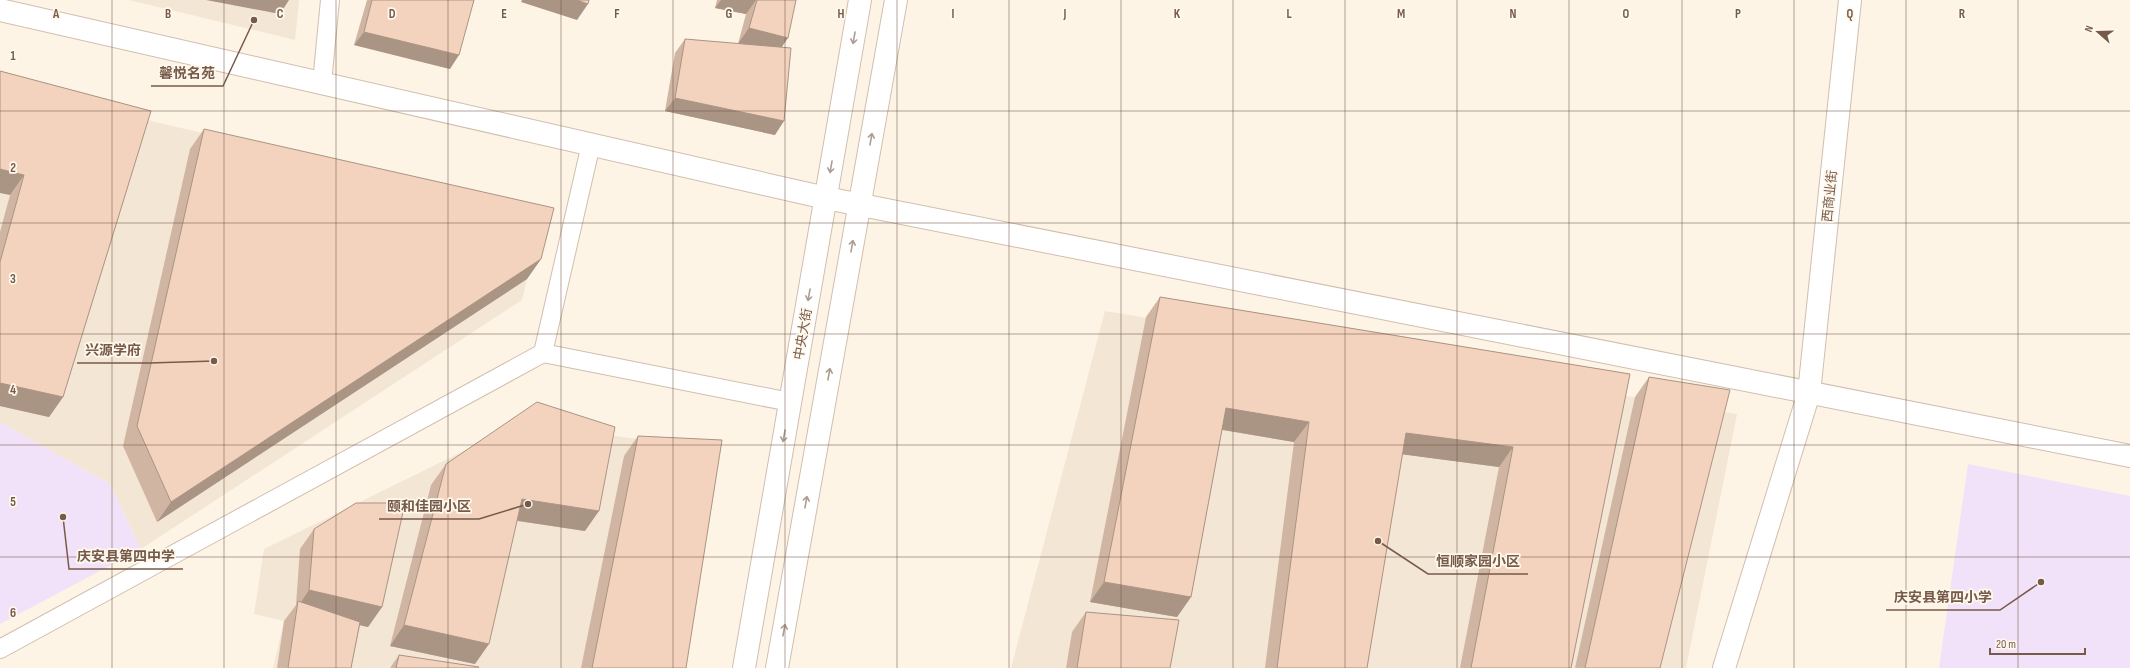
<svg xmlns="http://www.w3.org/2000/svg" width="2130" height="668" viewBox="0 0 2130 668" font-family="'Sofia Sans Condensed','Noto Sans SC',sans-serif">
<rect width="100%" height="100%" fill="#fdf4e6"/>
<g fill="#f4e6d4">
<polygon points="129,0 299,0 295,40"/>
<polygon points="0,85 543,214 522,300 141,549 110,484 0,422"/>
<polygon points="1105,311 1737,414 1686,668 1011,668"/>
<polygon points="523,422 710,450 675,668 273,668 284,621 254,614 264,549"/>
</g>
<g fill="#f1e2f9">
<polygon points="0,422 110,484 141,549 0,624"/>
<polygon points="1968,464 2130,496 2130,668 1939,668"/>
</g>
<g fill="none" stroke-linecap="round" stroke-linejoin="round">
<g stroke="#d1beae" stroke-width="20">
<g id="service">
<polyline points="322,83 330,0"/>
<polyline points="591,144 543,353 790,402"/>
<polyline points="0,649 543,353"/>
</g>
</g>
<g stroke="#d1beae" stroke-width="24">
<g id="minor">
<polyline points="0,10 826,198 2130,456"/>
<polyline points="1724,668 1809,393 1850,0"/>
</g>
</g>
<g stroke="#d1beae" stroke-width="24">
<g id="tertiary">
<polyline points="744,668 860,0"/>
<polyline points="777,668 896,0"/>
</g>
</g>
<use href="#service" stroke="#fff" stroke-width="18"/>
<use href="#minor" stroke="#fff" stroke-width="22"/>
<use href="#tertiary" stroke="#fff" stroke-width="22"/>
</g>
<g fill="#d1b5a3">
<polygon points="367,0 474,0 450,69 354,45"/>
<polygon points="717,0 796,0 782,47 775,135 665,111 675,53 685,39 738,44 746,14 715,8"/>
<polygon points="0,71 151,111 63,397 49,417 0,406 0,232 10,195"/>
<polygon points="204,129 541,259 527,279 157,522 123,446 190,149"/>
<polygon points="1160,297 1630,374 1571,668 1460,668 1499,467 1402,454 1367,668 1265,668 1294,442 1222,430 1191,597 1177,617 1090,602 1146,317"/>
<polygon points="1649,377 1660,668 1575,668 1635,397"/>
<polygon points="638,436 686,668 581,668 624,456"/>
<polygon points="446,464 585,531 517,521 475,664 390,646 431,485"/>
<polygon points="314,529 382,607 368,627 360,625 351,668 277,668 284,621 296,605 300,549"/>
<polygon points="1086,612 1170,668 1066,668 1072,632"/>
<polygon points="399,655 478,668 390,668"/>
</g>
<g fill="#aa9484">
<polygon points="206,0 289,0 280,14"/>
<polygon points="522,0 577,0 588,4 577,20 521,2"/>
<polygon points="721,0 756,0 746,14 715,8"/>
<polygon points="749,28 788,38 777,54 737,45"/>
<polygon points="364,32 459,55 450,69 354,45"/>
<polygon points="675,98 784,121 775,135 665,111"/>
<polygon points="0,169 24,175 10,195 0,193"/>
<polygon points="541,259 527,279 157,522 171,502"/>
<polygon points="0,383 63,397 49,417 0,406"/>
<polygon points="1226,408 1309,422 1294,442 1212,428"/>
<polygon points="1406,433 1513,447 1499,467 1392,453"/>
<polygon points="522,499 599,511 585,531 507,519"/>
<polygon points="1104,582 1191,597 1177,617 1090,602"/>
<polygon points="309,590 382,607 368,627 297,611 297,608"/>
<polygon points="404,625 489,644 475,664 390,646"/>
</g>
<g fill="#f3d3bd" stroke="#aa9484">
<polygon points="372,0 474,0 459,55 364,32"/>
<polygon points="577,0 589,0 588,4"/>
<polygon points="757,0 796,0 788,38 749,28"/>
<polygon points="685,39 791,48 784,121 675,98"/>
<polygon points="0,71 151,111 63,397 0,383 0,262 24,175 0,169"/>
<polygon points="204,129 554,208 541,259 171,502 137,426"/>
<polygon points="1160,297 1630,374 1571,668 1471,668 1513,447 1406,433 1367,668 1277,668 1309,422 1226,408 1191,597 1104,582"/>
<polygon points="1649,377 1730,390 1660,668 1585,668"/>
<polygon points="537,402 615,427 599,511 522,499 489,644 404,625 446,464"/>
<polygon points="638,436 722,440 686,668 592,668"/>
<polygon points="356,503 405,503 382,607 309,590 314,529"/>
<polygon points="298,601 360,622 351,668 288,668"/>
<polygon points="1086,612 1179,620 1170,668 1077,668"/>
<polygon points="399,655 479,667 478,668 396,668"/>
</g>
<defs><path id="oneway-shaft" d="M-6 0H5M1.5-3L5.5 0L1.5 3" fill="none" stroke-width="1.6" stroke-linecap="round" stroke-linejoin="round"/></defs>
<g stroke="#ad9c92">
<use href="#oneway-shaft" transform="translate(854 38) rotate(100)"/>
<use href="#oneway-shaft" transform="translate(871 139) rotate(-80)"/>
<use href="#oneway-shaft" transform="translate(831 167) rotate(100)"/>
<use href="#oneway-shaft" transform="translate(852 246) rotate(-80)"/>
<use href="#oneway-shaft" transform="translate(809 295) rotate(100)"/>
<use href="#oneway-shaft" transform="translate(829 374) rotate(-80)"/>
<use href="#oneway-shaft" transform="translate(784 436) rotate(100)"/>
<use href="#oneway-shaft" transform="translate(806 502) rotate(-80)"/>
<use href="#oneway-shaft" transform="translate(784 630) rotate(-80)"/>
</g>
<path fill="none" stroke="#765a4a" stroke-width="1" stroke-opacity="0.55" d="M112,0V668M224,0V668M336,0V668M448,0V668M561,0V668M673,0V668M785,0V668M897,0V668M1009,0V668M1121,0V668M1233,0V668M1345,0V668M1457,0V668M1569,0V668M1682,0V668M1794,0V668M1906,0V668M2018,0V668M0,111H2130M0,223H2130M0,334H2130M0,445H2130M0,557H2130"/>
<g text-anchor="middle" stroke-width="3.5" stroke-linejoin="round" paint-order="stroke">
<g font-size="13" fill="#765a4a" stroke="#fff8ec">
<text transform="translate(1829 196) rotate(-84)" y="5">西商业街</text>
<text transform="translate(802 334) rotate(-80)" y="5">中央大街</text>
</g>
</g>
<g font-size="13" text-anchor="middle" font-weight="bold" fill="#765a4a" stroke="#fff8ec" stroke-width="3.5" stroke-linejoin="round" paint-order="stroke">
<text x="56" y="18">A</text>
<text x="168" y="18">B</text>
<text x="280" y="18">C</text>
<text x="392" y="18">D</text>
<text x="504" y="18">E</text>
<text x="617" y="18">F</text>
<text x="729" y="18">G</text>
<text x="841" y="18">H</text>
<text x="953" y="18">I</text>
<text x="1065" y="18">J</text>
<text x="1177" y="18">K</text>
<text x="1289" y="18">L</text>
<text x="1401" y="18">M</text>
<text x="1513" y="18">N</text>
<text x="1626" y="18">O</text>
<text x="1738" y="18">P</text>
<text x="1850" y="18">Q</text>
<text x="1962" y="18">R</text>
<text x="13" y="60">1</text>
<text x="13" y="172">2</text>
<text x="13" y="283">3</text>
<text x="13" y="394">4</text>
<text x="13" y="506">5</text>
<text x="13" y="617">6</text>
</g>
<path fill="none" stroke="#765a4a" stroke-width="1.5" d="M254 20L223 86H151M214 361L149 363H77M528 504L479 519H379M63 517L69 569H183M1378 541L1428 574H1528M2041 582L2000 610H1886"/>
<g fill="#765a4a" stroke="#fff8ec" stroke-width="1.5">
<circle cx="254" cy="20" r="4"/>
<circle cx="214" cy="361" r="4"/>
<circle cx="528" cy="504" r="4"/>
<circle cx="63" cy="517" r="4"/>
<circle cx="1378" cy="541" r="4"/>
<circle cx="2041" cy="582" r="4"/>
</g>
<g font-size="14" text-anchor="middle" font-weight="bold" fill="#765a4a" stroke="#fff8ec" stroke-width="3.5" stroke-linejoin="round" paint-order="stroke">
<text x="187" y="78">馨悦名苑</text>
<text x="113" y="355">兴源学府</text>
<text x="429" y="511">颐和佳园小区</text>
<text x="126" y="561">庆安县第四中学</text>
<text x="1478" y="566">恒顺家园小区</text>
<text x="1943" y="602">庆安县第四小学</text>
</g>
<g transform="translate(2098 32) rotate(290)" stroke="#fff8ec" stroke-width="3" paint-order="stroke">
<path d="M0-3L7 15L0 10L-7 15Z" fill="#765a4a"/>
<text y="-6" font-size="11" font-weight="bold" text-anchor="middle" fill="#765a4a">N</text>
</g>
<path d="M1990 648v6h95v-6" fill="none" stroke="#765a4a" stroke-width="2"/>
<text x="1996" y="648" font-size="12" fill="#765a4a" stroke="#fff8ec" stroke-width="3" paint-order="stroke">20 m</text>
</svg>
